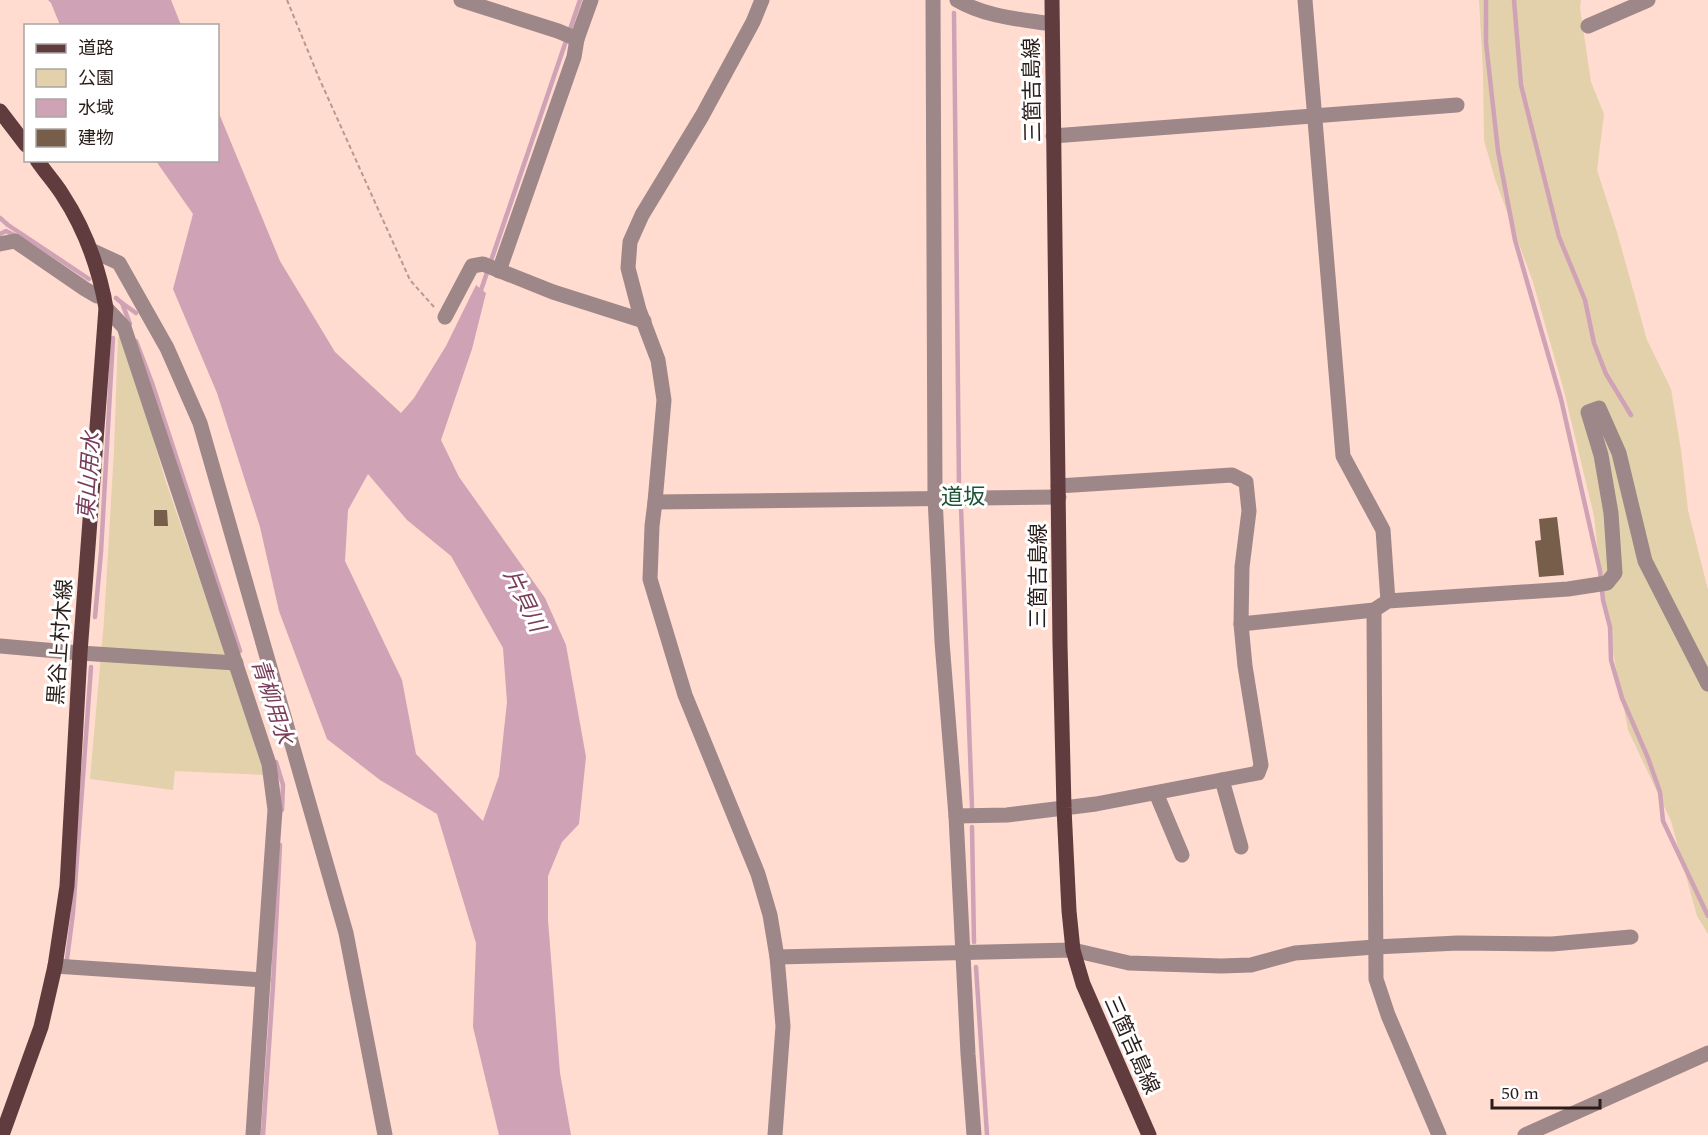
<svg xmlns="http://www.w3.org/2000/svg" width="1708" height="1135" viewBox="0 0 1708 1135" font-family="Spectral,'Noto Sans JP',serif">
<rect width="100%" height="100%" fill="#ffdbd0"/>
<g fill="#e3d1ab">
<polygon points="1479,0 1581,0 1580,8 1591,82 1604,114 1597,170 1617,232 1647,340 1671,389 1681,450 1688,510 1708,590 1708,934 1697,916 1671,821 1628,730 1603,600 1594,516 1564,391 1533,282 1495,179 1484,140 1483,71"/>
<polygon points="118,337 120,337 147,417 165,479 232,674 265,775 175,771 173,790 90,779 104,621 114,451"/>
</g>
<g fill="#d0a2b5" fill-rule="evenodd">
<polygon points="48,0 171,0 181,25 60,25 51,3"/>
<path d="M218,111L280,261L335,352L401,413L414,398L446,346L476,285L486,293L472,349L441,440L459,477L545,598L566,645L586,757L579,824L562,842L548,876V920L560,1073L571,1135H499L473,1027L476,943L437,814L380,780L327,739L279,611L260,527L217,393L173,289L193,214L156,161L218,160ZM368,474L407,520L451,556L503,648L507,702L499,776L483,821L416,754L402,680L345,561L348,510Z"/>
</g>
<g fill="none" stroke-linecap="round" stroke-linejoin="round">
<g stroke="#d0a2b5" stroke-width="4.5">
<polyline points="1486,0 1486,43 1498,151 1515,240 1561,399 1600,571 1603,600 1610,627 1611,660 1622,698 1648,758 1660,792 1663,821 1708,916"/>
<polyline points="1514,0 1521,85 1559,237 1585,300 1594,343 1606,374 1631,415"/>
<polyline points="954,13 959,486"/>
<polyline points="0,218 8,225 89,279"/>
<polyline points="0,234 6,231 16,236"/>
<polyline points="480,293 580,0"/>
<polyline points="116,298 122,303 130,324"/>
<polyline points="122,303 136,313"/>
<polyline points="136,341 152,383 240,651"/>
<polyline points="961,507 972,807"/>
<polyline points="95,617 101,552 113,338"/>
<polyline points="276,762 283,785 282,810"/>
<polyline points="972,827 974,942"/>
<polyline points="67,959 73,913 91,667"/>
<polyline points="976,967 987,1135"/>
<polyline points="263,1135 273,986 280,845"/>
</g>
</g>
<g fill="#765e4a">
<polygon points="154,510 167,510 168,526 154,526"/>
<polygon points="1557,517 1564,575 1539,577 1535,541 1541,540 1539,519"/>
</g>
<g fill="none" stroke-linecap="round" stroke-linejoin="round">
<polyline stroke="#b69a92" stroke-width="2" stroke-dasharray="4.5 3" stroke-linecap="butt" points="287,0 319,78 410,280 434,307"/>
<g stroke="#9d8788" stroke-width="15">
<polyline points="461,0 558,31 577,39 574,57 499,271"/>
<polyline points="762,0 753,22 702,116 642,215 630,242 628,268 639,310 658,360 664,400 655,502 652,526 650,579 685,695 758,874 770,915 777,957 783,1026 775,1135"/>
<polyline points="933,0 935,497 942,642 956,816 968,1054 974,1135"/>
<path d="M957,0C986,17 1019,19 1052,24"/>
<polyline points="1305,0 1343,456 1383,530 1388,601"/>
<polyline points="1588,26 1648,0"/>
<polyline points="577,39 591,0"/>
<polyline points="1053,136 1457,105"/>
<polyline points="0,244 15,241 85,289 97,296 104,296"/>
<polyline points="91,250 119,263 167,348 200,423 346,933 385,1135"/>
<polyline points="445,317 472,266 483,264 553,292 644,321"/>
<polyline points="655,502 1059,497"/>
<polyline points="1374,610 1376,979 1388,1015 1439,1135"/>
<polyline points="1241,624 1374,610 1388,601 1568,589 1607,583 1615,573 1611,513 1601,455 1588,412 1599,408 1619,453 1645,561 1708,684"/>
<polyline points="0,646 80,653 236,663"/>
<polyline points="1222,780 1241,847"/>
<polyline points="1156,793 1182,855"/>
<polyline points="956,816 1007,815 1096,804 1258,773 1261,765 1245,666 1241,624 1242,567 1249,511 1246,482 1232,475 1058,486"/>
<polyline points="777,957 1073,950 1129,963 1221,966 1251,965 1295,953 1375,947 1458,943 1552,944 1631,937"/>
<polyline points="55,966 263,980 275,810 269,764 124,327 106,308"/>
<polyline points="253,1135 263,980"/>
<polyline points="1525,1135 1708,1053"/>
</g>
<g stroke="#603c3e" stroke-width="15">
<polyline points="1052,0 1060,644 1064,808 1069,911 1073,950 1083,984 1149,1135"/>
<polyline points="0,111 26,145"/>
<path d="M2,1135L41,1027L55,966L67,886L80,653L106,308C99,268 85,229 62,194C55,183 45,172 37,160"/>
</g>
</g>
<g text-anchor="middle" stroke-width="6" stroke-linejoin="round" paint-order="stroke">
<g font-size="21" fill="#2a1d19" stroke="#fff">
<text transform="translate(1032 90) rotate(-91)" y="7">三箇吉島線</text>
<text transform="translate(1038 576) rotate(-90)" y="7">三箇吉島線</text>
<text transform="translate(60 642) rotate(-86)" y="7">黒谷上村木線</text>
<text transform="translate(1132 1045) rotate(66)" y="7">三箇吉島線</text>
</g>
<g font-size="22" font-style="italic" fill="#793e59" stroke="#fff">
<text transform="translate(88 476) rotate(-86)" y="8">東山用水</text>
<text transform="translate(525 600) rotate(64)" y="8">片貝川</text>
<text transform="translate(273 701) rotate(72)" y="8">青柳用水</text>
</g>
<g font-size="22" fill="#1b5334" stroke="#fff">
<text x="963" y="504">道坂</text>
</g>
</g>
<rect x="24" y="24" width="195" height="138" fill="#ffffff" stroke="#aaa5a3" stroke-width="1.5"/>
<rect x="36" y="44" width="30" height="9" fill="#603c3e" stroke="#aaa5a3" stroke-width="1.5"/>
<text x="78" y="54" font-size="18" fill="#2a1d19">道路</text>
<rect x="36" y="69" width="30" height="18" fill="#e3d1ab" stroke="#aaa5a3" stroke-width="1.5"/>
<text x="78" y="84" font-size="18" fill="#2a1d19">公園</text>
<rect x="36" y="99" width="30" height="18" fill="#d0a2b5" stroke="#aaa5a3" stroke-width="1.5"/>
<text x="78" y="114" font-size="18" fill="#2a1d19">水域</text>
<rect x="36" y="129" width="30" height="18" fill="#765e4a" stroke="#aaa5a3" stroke-width="1.5"/>
<text x="78" y="144" font-size="18" fill="#2a1d19">建物</text>
<path d="M1492 1099v9h108v-9" fill="none" stroke="#2a1d19" stroke-width="3"/>
<text x="1501" y="1099" font-size="18" fill="#2a1d19" stroke="#ffffff" stroke-width="4.5" paint-order="stroke">50 m</text>
</svg>
